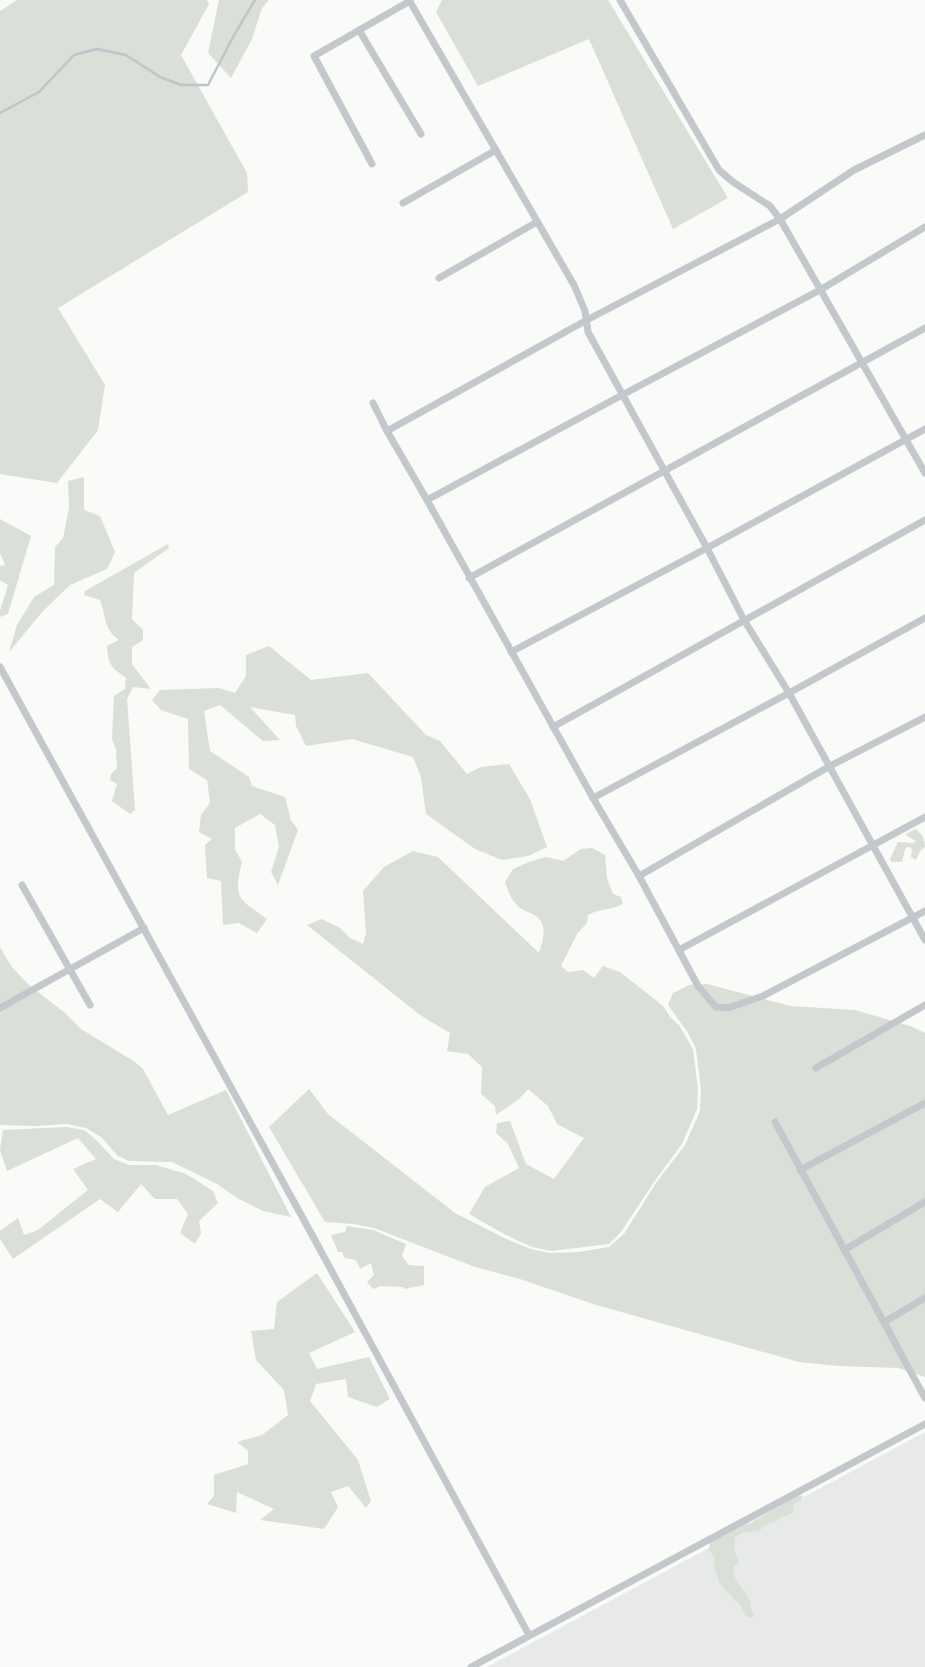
<svg xmlns="http://www.w3.org/2000/svg" width="925" height="1667" viewBox="0 0 925 1667" font-family="'Open Sans',sans-serif">
<rect width="100%" height="100%" fill="#fafaf8"/>
<polygon fill="#e8e9e9" points="925,1432 925,1667 487,1667"/>
<g fill="#dadfd7">
<polygon points="17,0 207,0 209,4 181,55 247,173 248,192 58,308 105,385 98,430 57,483 0,474 0,11"/>
<polygon points="219,0 269,0 262,8 252,39 231,78 208,53"/>
<polygon points="442,0 608,0 728,198 673,229 589,39 478,86 436,12"/>
<polygon points="84,477 84,510 100,516 115,552 107,569 70,585 43,611 9,652 17,625 34,597 54,585 55,547 63,538 69,508 68,481"/>
<polygon points="0,519 31,536 8,614 0,617 0,611 8,585 0,580 0,566 5,565 0,553"/>
<path d="M168,544L169,548L134,573L132,619L143,630V640L132,647V664L151,689L133,687L127,699L135,810L130,814L112,801L117,784L110,780L111,774L117,768L116,749L112,739L114,696L125,689L126,678C111,667 108,665 107,646L119,640C102,627 107,617 100,600L84,595L85,591Z"/>
<path d="M269,646L311,680L368,673L426,735L440,741L467,774L481,767L509,764L530,799L547,847L528,856L502,860L475,849L426,814L421,777L413,757L352,739L306,746L296,726L295,715L250,707L280,740L263,741L220,705L204,711L210,751L249,777L252,786L285,797L291,820L298,830L278,885L271,872L279,847L275,825L260,814L235,828V849L242,862C233,899 238,898 267,919L257,933L239,923L223,925L221,881L207,878L205,845L212,839L199,832L201,815L210,803L207,780L189,769L188,719L161,710L152,700L160,690L219,688L235,693L246,676V655Z"/>
<path d="M915,829C922,833 925,839 925,847L920,851L916,860L911,857L912,850L910,847H907L905,849L902,862H892L890,859L898,842L912,843L916,841L907,836L906,834Z"/>
<path d="M592,848L605,855L607,878L613,894L621,897L623,904C610,910 599,909 588,915L587,923L577,934L561,966L568,972L583,970L594,978L603,966L620,972L663,1006L670,1017L679,1025L693,1049L698,1089L697,1109L682,1144L654,1182L621,1232L609,1244L551,1251L532,1247L506,1235L469,1214L485,1187L519,1168L508,1144L496,1133L497,1123L510,1121L526,1164L554,1179L584,1138L557,1124L548,1106L528,1089L519,1099L496,1115L495,1106L481,1094L482,1067L468,1054L447,1051L450,1033L420,1015L307,925L321,919L339,927L350,938L363,944L366,933L363,891L384,867L413,851L438,857L539,953C543,941 548,925 536,916C530,912 523,911 518,906C511,900 508,891 505,882L513,869L529,862L546,857L563,861L581,849Z"/>
<polygon points="0,947 11,966 30,986 64,1012 81,1029 135,1062 143,1069 168,1115 226,1090 291,1217 263,1211 237,1198 217,1184 172,1162 129,1161 118,1156 101,1137 86,1128 67,1124 34,1126 0,1125"/>
<polygon points="707,984 790,1006 855,1010 910,1026 925,1033 925,1377 898,1368 838,1366 799,1362 593,1304 520,1279 475,1267 374,1228 354,1224 325,1222 269,1127 309,1089 328,1114 455,1213 504,1238 531,1249 549,1253 578,1252 609,1247 624,1234 656,1183 685,1145 700,1111 701,1090 696,1049 688,1033 668,1005 673,993 689,985"/>
<polygon points="67,1127 84,1130 96,1140 114,1159 129,1165 156,1165 186,1174 213,1191 218,1203 199,1221 201,1233 195,1244 180,1233 188,1214 177,1199 155,1199 141,1184 118,1212 100,1199 13,1259 0,1239 0,1231 18,1218 24,1235 38,1230 88,1190 73,1169 96,1159 78,1138 7,1171 0,1150 3,1130"/>
<polygon points="347,1226 373,1230 406,1244 402,1256 409,1265 424,1266 424,1285 404,1289 403,1287 381,1286 373,1289 367,1282 374,1275 371,1263 360,1269 356,1260 345,1258 342,1252 338,1252 331,1235 345,1232"/>
<polygon points="317,1273 355,1332 309,1353 317,1369 369,1357 390,1399 377,1407 348,1397 346,1379 316,1384 310,1401 358,1460 371,1501 366,1508 348,1486 331,1492 338,1507 324,1529 260,1520 274,1509 237,1492 236,1513 207,1504 214,1496 214,1475 248,1464 248,1451 237,1442 262,1435 288,1415 284,1390 256,1360 251,1331 274,1329 277,1302"/>
<path d="M803,1495L801,1500L794,1504L793,1512L787,1516H782L775,1522L769,1523L760,1530L742,1533L735,1537L734,1549L739,1561C738,1564 733,1566 733,1570C734,1581 744,1590 749,1599C751,1605 750,1609 754,1614L751,1618L747,1617L739,1604L720,1584L714,1567L715,1559L709,1549L710,1543L739,1526L750,1523L794,1497Z"/>
</g>
<g fill="none" stroke-linecap="round" stroke-linejoin="round">
<polyline stroke="#bbc7cb" stroke-width="2.5" points="0,113 39,92 74,55 97,49 126,55 160,77 181,85 208,85 233,37 255,0"/>
<g stroke="#c3c8cc" stroke-width="7">
<polyline points="409,0 574,285 585,311 588,332 707,548 744,620 789,693 925,940"/>
<polyline points="620,0 719,170 733,182 770,206 780,219 925,473"/>
<polyline points="359,30 421,134"/>
<polyline points="372,164 314,56 410,1"/>
<polyline points="403,203 496,150"/>
<polyline points="439,278 537,222"/>
<polyline points="373,403 387,431 427,500 624,394 820,290 925,227"/>
<polyline points="387,431 585,321 780,219 854,170 925,135"/>
<polyline points="427,500 593,798 639,876 698,986 716,1007 728,1008 763,996 925,911"/>
<polyline points="469,578 925,328"/>
<polyline points="511,652 707,548 925,429"/>
<polyline points="0,667 311,1233 529,1635"/>
<polyline points="553,727 925,520"/>
<polyline points="593,798 789,693 925,618"/>
<polyline points="639,876 830,766 925,717"/>
<polyline points="22,885 90,1005"/>
<polyline points="679,950 925,817"/>
<polyline points="0,1008 144,928"/>
<polyline points="816,1068 925,1005"/>
<polyline points="775,1122 925,1398"/>
<polyline points="800,1170 925,1103"/>
<polyline points="844,1250 925,1202"/>
<polyline points="884,1322 925,1298"/>
<polyline points="471,1667 925,1424"/>
</g>
</g>
</svg>
